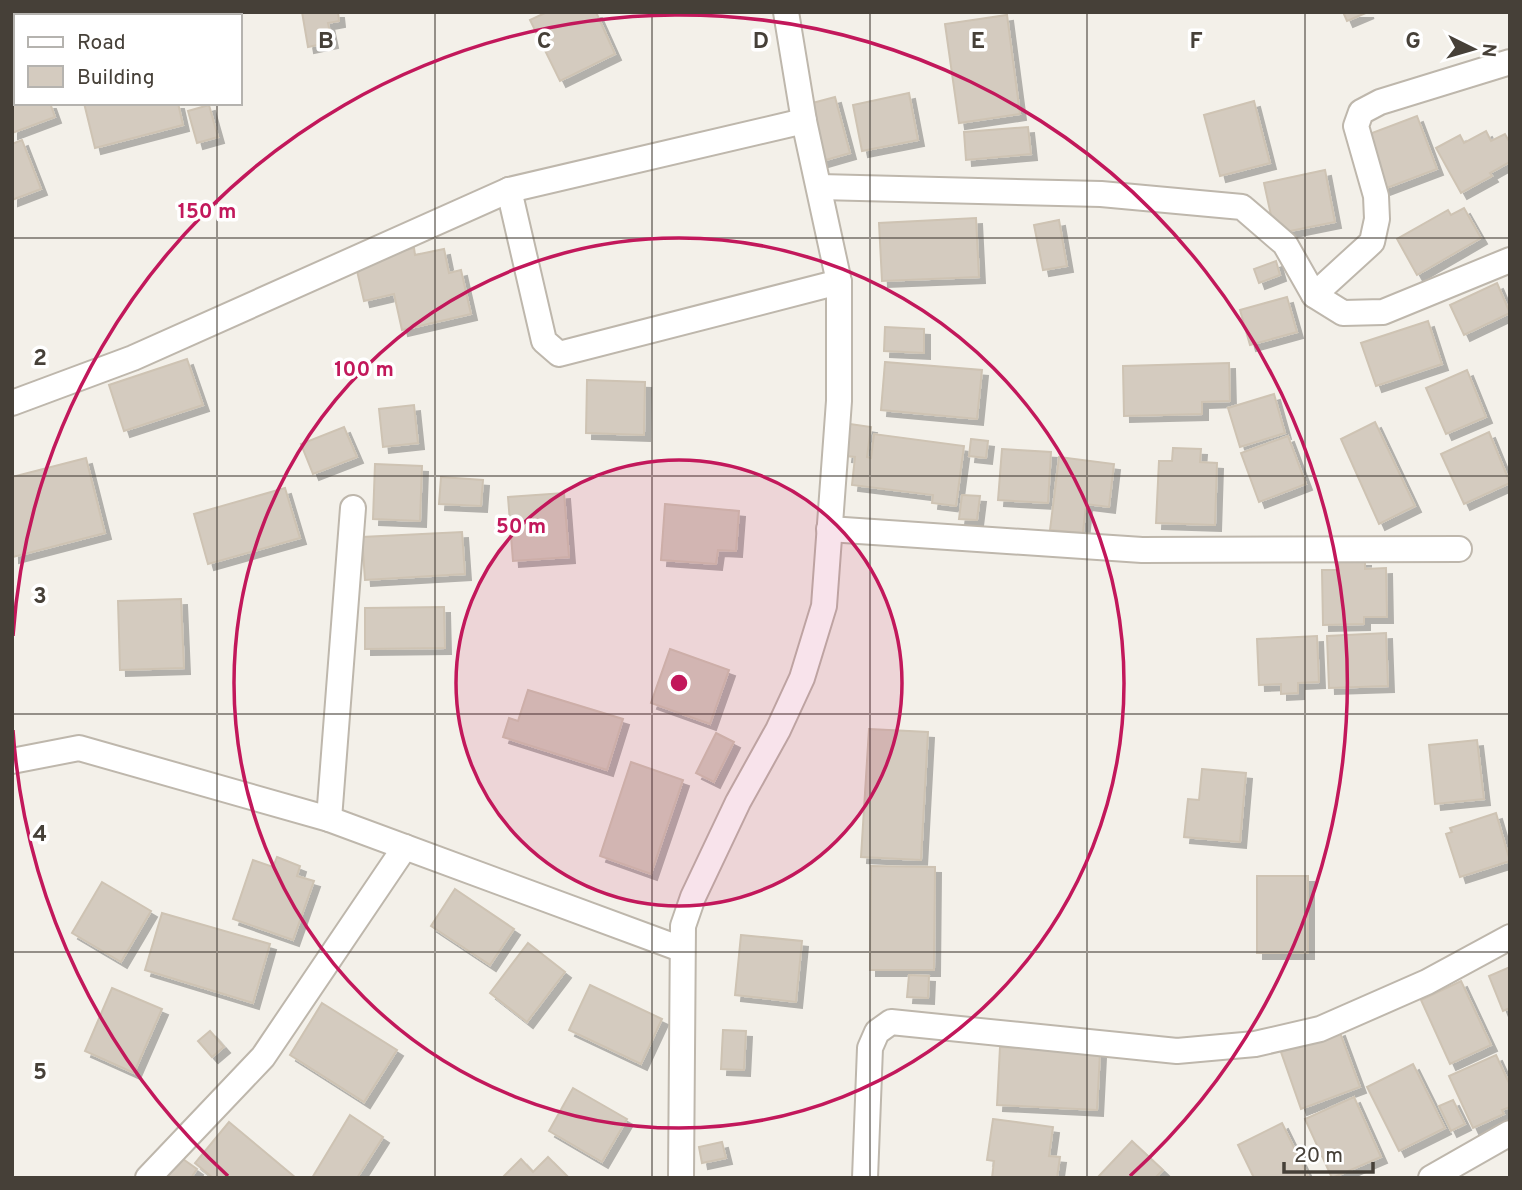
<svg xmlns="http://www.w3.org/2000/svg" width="1522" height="1190" viewBox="0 0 1522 1190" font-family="Overpass,sans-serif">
<defs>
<filter id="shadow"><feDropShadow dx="6" dy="6" stdDeviation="0" flood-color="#0004"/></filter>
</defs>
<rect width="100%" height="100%" fill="#f3f0e9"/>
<g fill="#d4cbbf" stroke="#cec3b3" stroke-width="2" filter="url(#shadow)">
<polygon points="54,12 124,12 112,16 55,16"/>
<polygon points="162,12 188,12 189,16 162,16"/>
<polygon points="302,12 338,12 339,21 328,23 332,42 308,47"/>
<polygon points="547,12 596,12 615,54 560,81 530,20"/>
<polygon points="1343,12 1368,12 1347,21"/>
<polygon points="1007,15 1020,114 959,123 945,24"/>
<polygon points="12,21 16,32 16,49 12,50"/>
<polygon points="16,50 16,103 50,103 55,117 12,133 12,51"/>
<polygon points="909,93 918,140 862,151 853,105"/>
<polygon points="835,97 850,153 819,162 805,105"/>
<polygon points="1254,101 1270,163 1220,176 1204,115"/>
<polygon points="84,103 178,103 183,125 95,148"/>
<polygon points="209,105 218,137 197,143 188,111"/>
<polygon points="1417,116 1437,169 1384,189 1364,136"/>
<polygon points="1028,127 1031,154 966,160 964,132"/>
<polygon points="1486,131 1491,141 1505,134 1510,143 1510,162 1490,173 1492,176 1461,193 1436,148 1460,135 1464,143"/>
<polygon points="22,140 41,189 12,200 12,144"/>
<polygon points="1325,170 1335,222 1275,234 1264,183"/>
<polygon points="1464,208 1481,238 1417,275 1397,239 1448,210 1451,215"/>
<polygon points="976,218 979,277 882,281 879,223"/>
<polygon points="1059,220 1067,266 1043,270 1034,225"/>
<polygon points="414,248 415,255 444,249 449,273 461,270 471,314 402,330 394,294 364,301 355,262"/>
<polygon points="1276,261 1280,275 1259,283 1254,269"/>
<polygon points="1497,283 1510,313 1464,335 1450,305"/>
<polygon points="1287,297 1297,332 1250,345 1240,310"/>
<polygon points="1428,321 1442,364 1376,386 1361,343"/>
<polygon points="885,327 924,329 924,353 884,351"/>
<polygon points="187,359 203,405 124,431 109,385"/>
<polygon points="885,362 982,370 977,419 881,410"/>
<polygon points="1229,363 1230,401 1202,402 1202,414 1124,416 1123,366"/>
<polygon points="1467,370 1486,417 1446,434 1426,388"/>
<polygon points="587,380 645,382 644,435 586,433"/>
<polygon points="1274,394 1285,433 1240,447 1228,408"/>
<polygon points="414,405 418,443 383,447 379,409"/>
<polygon points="1375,422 1415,506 1379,524 1341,439"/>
<polygon points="850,424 871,427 867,457 871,458 874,434 964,446 956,506 932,503 933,495 852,485 855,457 846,456"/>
<polygon points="344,427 357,457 313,474 301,444"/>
<polygon points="1489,432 1510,483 1464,504 1441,454"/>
<polygon points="1288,436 1306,484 1259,502 1241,453"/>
<polygon points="971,439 988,441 986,458 969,456"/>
<polygon points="1173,448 1201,449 1200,462 1217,463 1215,525 1156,523 1159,461 1172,461"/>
<polygon points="1002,449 1051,452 1048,503 998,500"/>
<polygon points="1059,457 1114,464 1109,507 1086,504 1083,533 1050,530"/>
<polygon points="86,458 105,533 13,557 12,477"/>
<polygon points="375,464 422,466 420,521 373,519"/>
<polygon points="441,477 483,480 481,506 439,504"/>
<polygon points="285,488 300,538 208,564 194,514"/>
<polygon points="564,493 569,557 513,561 508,497"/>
<polygon points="962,495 980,496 977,520 959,519"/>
<polygon points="665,504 739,511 736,551 718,550 716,564 661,560"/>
<polygon points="462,532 465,574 365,580 362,537"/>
<polygon points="1338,560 1365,560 1365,569 1386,568 1387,617 1364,617 1364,624 1323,625 1322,570 1339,570"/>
<polygon points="181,599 184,668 120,670 118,601"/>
<polygon points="444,607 445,648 365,649 365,608"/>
<polygon points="1386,633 1388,686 1329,688 1327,636"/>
<polygon points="1317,636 1319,682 1298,683 1298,693 1281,694 1281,684 1259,685 1257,639"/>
<polygon points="670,649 729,670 710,724 651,703"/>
<polygon points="528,690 623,719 607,770 503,737 509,718 518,721"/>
<polygon points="869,729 928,732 921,860 861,857"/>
<polygon points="716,733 734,742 714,782 696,773"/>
<polygon points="1477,740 1484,799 1435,804 1429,745"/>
<polygon points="631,762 683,780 651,874 600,856"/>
<polygon points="1202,769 1246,773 1240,842 1184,837 1188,799 1199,800"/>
<polygon points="1496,813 1510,861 1460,877 1446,834 1452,832 1450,828"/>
<polygon points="277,857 300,866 297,876 314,881 293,940 233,919 253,860 273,867"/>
<polygon points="871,866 935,867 934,970 870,970"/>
<rect x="1257" y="876" width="51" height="77"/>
<polygon points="102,882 151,911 121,962 72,933"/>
<polygon points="455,889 514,929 490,965 431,926"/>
<polygon points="162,913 270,944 253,1003 145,970"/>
<polygon points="741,935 802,941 796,1002 735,995"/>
<polygon points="528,943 565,972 527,1022 490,993"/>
<polygon points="1510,967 1510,1008 1503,1011 1489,976"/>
<polygon points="909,975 929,976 928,998 907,997"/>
<polygon points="1461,981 1491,1045 1450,1064 1421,1000"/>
<polygon points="590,985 662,1019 641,1064 569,1030"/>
<polygon points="112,988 162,1009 134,1073 85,1051"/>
<polygon points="322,1003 397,1050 364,1102 290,1055"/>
<polygon points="723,1030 746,1031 744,1070 721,1069"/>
<polygon points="1339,1030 1360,1087 1301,1109 1281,1052"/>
<polygon points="210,1031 224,1047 212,1057 198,1041"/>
<polygon points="1000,1047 1100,1052 1097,1110 997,1105"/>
<polygon points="1496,1055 1510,1085 1510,1107 1502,1110 1504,1114 1473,1128 1449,1076"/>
<polygon points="1413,1064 1445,1128 1399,1151 1367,1087"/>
<polygon points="573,1088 627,1119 602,1162 549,1131"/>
<polygon points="1354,1097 1381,1157 1332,1178 1305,1119"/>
<polygon points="1453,1100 1465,1124 1451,1131 1439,1106"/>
<polygon points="350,1115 383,1137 357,1178 312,1178"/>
<polygon points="993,1119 1053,1127 1049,1156 1060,1157 1057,1178 992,1178 994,1161 987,1160"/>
<polygon points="229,1122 296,1178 213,1178 195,1163"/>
<polygon points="1282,1123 1309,1178 1254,1178 1238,1145"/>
<polygon points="1132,1141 1163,1170 1155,1178 1097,1178"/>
<polygon points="722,1142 726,1158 702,1163 699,1147"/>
<polygon points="173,1152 197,1169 191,1178 155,1178"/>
<polygon points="548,1157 569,1178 502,1178 521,1159 533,1172"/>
</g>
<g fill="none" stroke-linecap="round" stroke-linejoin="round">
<g stroke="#beb7ac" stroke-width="28">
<g id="minor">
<polyline points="820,187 1101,194 1242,207 1285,244 1314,295 1343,313 1383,312 1510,260"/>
<polyline points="509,190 544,341 559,354 839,282"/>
<polyline points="1314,295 1372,242 1377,219 1376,196 1356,126 1361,112 1380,102 1510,62"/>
<polyline points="12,403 133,358 509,190 804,121"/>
<polyline points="829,529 1142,550 1459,549"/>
<polyline points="12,761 79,748 329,819 681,949"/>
<polyline points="329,819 353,508"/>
<polyline points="148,1178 263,1057 405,847"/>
<polyline points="681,1178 683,926 693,897 738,802 778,730 802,678 824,606 839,401 839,282 804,121 786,12"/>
<polyline points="865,1178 870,1048 877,1032 891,1022 1177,1051 1255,1044 1320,1029 1427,982 1510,937"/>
<polyline points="1431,1178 1510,1133"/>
</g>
</g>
<use href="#minor" stroke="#fff" stroke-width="24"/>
</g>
<path fill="none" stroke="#464038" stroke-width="2" stroke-opacity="0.55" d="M217,12V16M435,12V1178M652,12V1178M870,12V1178M1087,12V1178M1305,12V1178M217,103V1178M12,238H1510M12,476H1510M12,714H1510M12,952H1510"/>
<circle cx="679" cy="683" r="223" fill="#c2185b" fill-opacity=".12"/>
<g fill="none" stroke="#c2185b" stroke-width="3.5">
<circle cx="679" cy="683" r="223"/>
<circle cx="679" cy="683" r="445"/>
<path d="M228 1176A668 668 0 0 1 13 730M13 636A668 668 0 1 1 1130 1176"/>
</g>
<g font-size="23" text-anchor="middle" font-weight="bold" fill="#464038" stroke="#fff" stroke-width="7" stroke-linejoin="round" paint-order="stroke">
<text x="326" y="48">B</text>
<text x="544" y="48">C</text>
<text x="761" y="48">D</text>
<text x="978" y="48">E</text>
<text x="1196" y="48">F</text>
<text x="1413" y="48">G</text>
<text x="40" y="365">2</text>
<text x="40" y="603">3</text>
<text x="40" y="841">4</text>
<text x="40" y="1079">5</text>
</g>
<circle cx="679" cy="683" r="10" fill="#c2185b" stroke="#fff" stroke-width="3.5"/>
<g font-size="21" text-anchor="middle" font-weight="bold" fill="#c2185b" stroke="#fff" stroke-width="7" stroke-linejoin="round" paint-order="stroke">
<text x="207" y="218">150 m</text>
<text x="364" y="376">100 m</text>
<text x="521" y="533">50 m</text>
</g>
<rect width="1522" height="1190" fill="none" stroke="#464038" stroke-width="28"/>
<rect x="14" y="14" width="228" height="91" fill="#ffffff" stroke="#b5b3af" stroke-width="2"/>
<rect x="28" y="37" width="35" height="10" fill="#ffffff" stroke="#b5b3af" stroke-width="2"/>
<text x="77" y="49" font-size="21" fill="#464038">Road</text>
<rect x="28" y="66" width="35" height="21" fill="#d4cbbf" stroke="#b5b3af" stroke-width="2"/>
<text x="77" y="84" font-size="21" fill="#464038">Building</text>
<g transform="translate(1473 49) rotate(95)" stroke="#ffffff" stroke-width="5" paint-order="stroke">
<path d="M0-5L12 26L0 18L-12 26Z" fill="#464038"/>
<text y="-10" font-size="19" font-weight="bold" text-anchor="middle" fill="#464038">N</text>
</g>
<path d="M1284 1162v10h89v-10" fill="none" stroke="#464038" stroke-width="3.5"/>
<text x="1294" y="1162" font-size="21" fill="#464038" stroke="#ffffff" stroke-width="5" paint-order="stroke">20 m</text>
</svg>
